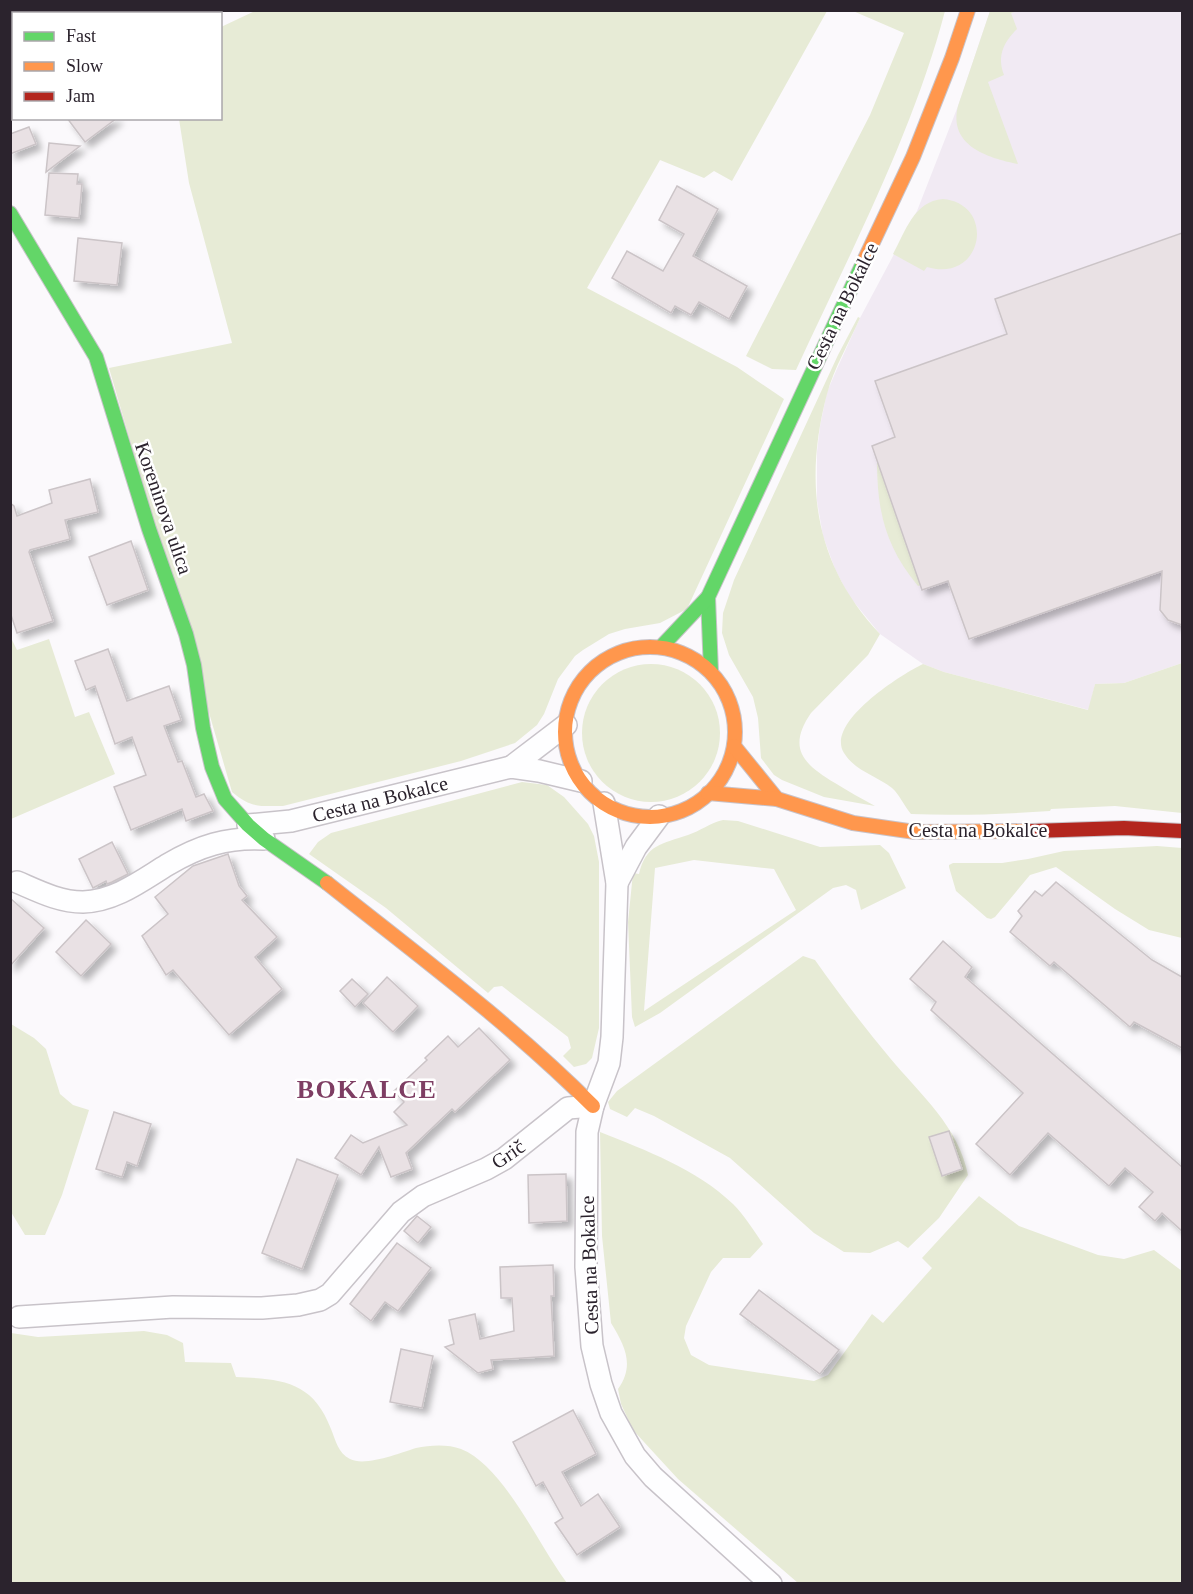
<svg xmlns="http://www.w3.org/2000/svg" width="1193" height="1594" viewBox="0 0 1193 1594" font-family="'Times New Roman',serif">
<defs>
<filter id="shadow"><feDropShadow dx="5.5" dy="5.5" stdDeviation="3" flood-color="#0004"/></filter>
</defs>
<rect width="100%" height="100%" fill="#fbf9fc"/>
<polygon fill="#f1eaf3" points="1017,10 1182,11 1182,663 1124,683 1095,684 1089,710 944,672 923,664 880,634 849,596 835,569 823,536 817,501 817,452 820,426 827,392 836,371 860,318 917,211 958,106 990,11 1011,13"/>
<g fill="#e7ebd6" fill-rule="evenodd">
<path d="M257,10L827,11L732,181L714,171L704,178L660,160L587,288L737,367L784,399L687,609L660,623L625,629L609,634L583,650L575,656L558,679L544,714L537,725L515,743L461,761L283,806C259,806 251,808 232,792L109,368L232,343L189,183L179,119L220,118L221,27Z"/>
<path d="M853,11H945C913,133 849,255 796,370L772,369L746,356L870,115L904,33Z"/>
<path d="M990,11H1017L1011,13L1017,29C1003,43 997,56 1004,75L988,82L1018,164C987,158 948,145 958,106Z"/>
<path d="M943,199C997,204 983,284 927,267L924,271L893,254C905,232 914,201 943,199Z"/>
<path d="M858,317L860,318C849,343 834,368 827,394C803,485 815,565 880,634L868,655L811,713C787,748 803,764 835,783C848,791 862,799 875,806L824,797L782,780L774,775L761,758L758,718L753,697L729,655L722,633L723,613L734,580L838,355Z"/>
<path d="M877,460L921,585L918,586C885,546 877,511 877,460Z"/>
<polygon points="10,636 17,650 49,639 75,717 89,712 115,774 11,819"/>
<path d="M1182,663V813L1115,806L1051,809L1050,811C1004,814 958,816 911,814C904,806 900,795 892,788C877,776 855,771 844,753C825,723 900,675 923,664L944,672L1088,710L1095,684L1124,683Z"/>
<circle cx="651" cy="733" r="69"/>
<polygon points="522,782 547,785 564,797 588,824 594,836 599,862 599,1028 592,1058 586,1064 574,1067 563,1056 571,1048 568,1037 502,986 494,987 488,993 386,908 309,854 318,842 331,833"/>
<path d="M723,820L738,821L820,847L880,845L889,853L906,888L861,910L856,890L846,885L833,888L660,1013L635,1027L632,1017L628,922L633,873L639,874C646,844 662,844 688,835C700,831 710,823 723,820ZM694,860L774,869L796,910L644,1011L655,868Z"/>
<polygon points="1157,846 1182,848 1182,938 1149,930 1115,909 1056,867 1030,875 995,917 991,919 987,918 956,891 949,867 949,865 953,863 1002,863 1028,859 1064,851"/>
<path d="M803,956L815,960C839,994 864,1027 890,1058C920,1094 959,1127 968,1175L939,1218L908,1248L898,1241L870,1253L844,1252L814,1233L730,1158L654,1116L635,1108L627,1117L610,1109L608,1102L617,1091Z"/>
<polygon points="11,1024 34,1038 46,1049 60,1094 73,1105 89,1110 62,1195 45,1235 25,1235 11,1212"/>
<path d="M600,1132C647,1151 695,1168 733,1204C744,1215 754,1231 763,1244L750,1258H723L711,1272L686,1326L684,1338L691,1355L709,1365L814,1381L828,1375L872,1314L883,1323L932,1268L922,1258L979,1196L1019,1226L1098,1255L1124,1259L1154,1250L1182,1271V1583H798L678,1479L655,1454L633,1430L621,1404L618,1389C635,1365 625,1346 611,1323L602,1236Z"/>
<path d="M144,1331L167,1335L183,1343L185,1362L231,1363L236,1377C282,1379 313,1381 331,1429C336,1441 338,1453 350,1459C365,1467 400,1453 416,1448C430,1445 448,1444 461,1449C504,1466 539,1546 567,1583H11V1333L38,1337Z"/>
</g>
<g fill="#e9e1e4" stroke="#cbc4c7" stroke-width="1.5" filter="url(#shadow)">
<polygon points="67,118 117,118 85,142"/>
<polygon points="29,127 36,144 10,154 10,134"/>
<polygon points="49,143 80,146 46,172"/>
<polygon points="49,173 78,174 77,184 82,184 79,218 45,215"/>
<polygon points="677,186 718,209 693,256 747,286 729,319 699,302 691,315 675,306 671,313 612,278 627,251 663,271 684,234 659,220"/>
<polygon points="1182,233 1182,625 1168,620 1160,610 1162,571 969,639 948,581 922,590 872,446 895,437 875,381 1007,334 995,299"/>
<polygon points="78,238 122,243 117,285 74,281"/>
<polygon points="90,479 98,512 65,520 70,539 30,550 29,552 53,621 17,633 10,612 10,503 14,506 17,516 52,503 49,490"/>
<polygon points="131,541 148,590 107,605 89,557"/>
<polygon points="108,649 127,701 169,686 181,720 164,726 178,762 182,761 196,797 204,794 213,811 186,821 182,809 131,830 114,787 146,775 132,737 115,744 95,686 86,690 75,661"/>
<polygon points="112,842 128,874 112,882 107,884 106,881 93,888 79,859"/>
<polygon points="228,854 239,886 247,896 242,900 277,937 255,957 282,989 229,1035 173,970 166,975 142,936 168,914 155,897 193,866"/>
<polygon points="1056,882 1152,960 1182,977 1182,1048 1134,1022 1130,1027 1054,962 1050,966 1010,932 1022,916 1018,911 1035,891 1042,896"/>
<polygon points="10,898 44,928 10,966"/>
<polygon points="86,920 111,944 81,976 56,952"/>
<polygon points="943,941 972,967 965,977 1182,1167 1182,1231 1162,1213 1155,1221 1139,1207 1153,1192 1125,1168 1109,1186 1048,1133 1010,1175 976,1144 1023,1093 931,1010 936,1002 910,979"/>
<polygon points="387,977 418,1006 393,1032 363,1003"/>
<polygon points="352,979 368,994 355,1007 340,991"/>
<polygon points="479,1028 510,1060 455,1112 452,1109 406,1153 412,1169 391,1177 379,1147 361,1175 335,1158 351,1135 363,1143 407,1125 394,1112 404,1102 394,1091 427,1060 425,1058 448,1036 458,1047"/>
<polygon points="114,1112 151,1124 137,1166 127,1162 122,1177 96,1169"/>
<polygon points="949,1131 962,1169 942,1176 929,1137"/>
<polygon points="297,1159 338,1175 302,1269 262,1253"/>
<polygon points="566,1174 567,1221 529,1223 528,1175"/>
<polygon points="417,1216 431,1227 418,1243 404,1231"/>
<polygon points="397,1243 431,1268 398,1311 385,1302 371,1321 350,1304"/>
<polygon points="553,1265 554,1296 551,1296 554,1356 491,1360 493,1369 478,1373 445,1347 454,1344 449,1320 475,1314 480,1339 514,1331 512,1298 501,1298 500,1267"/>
<polygon points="759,1290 839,1350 820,1374 740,1314"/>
<polygon points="401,1349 433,1356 422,1408 390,1402"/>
<polygon points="573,1410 596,1454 562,1472 581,1506 598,1494 620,1527 577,1555 555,1523 563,1518 543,1482 536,1486 513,1442"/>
</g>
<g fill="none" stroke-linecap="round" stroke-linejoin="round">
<g stroke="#c8c3c9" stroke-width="24">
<g id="street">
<polyline points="511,767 566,725"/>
<polyline points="604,803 617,883 612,1037 609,1063 593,1106 587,1132 586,1267 592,1346 601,1384 611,1413 635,1456 653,1477 771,1584"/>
<polyline points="248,825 291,821 511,767 539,771 581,781"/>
<path d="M17,882C38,891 59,902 83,902C115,901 141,881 167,865C199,846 227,837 264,839"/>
<polyline points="617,883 636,847 659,816"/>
<polyline points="19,1317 173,1307 262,1308 298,1305 320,1300 330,1294 401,1212 423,1196 486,1169 504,1159 568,1108 593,1106"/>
</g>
</g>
<g stroke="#c8c3c9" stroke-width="16">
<g id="fast">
<polyline points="10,213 96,357 149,529 186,634 194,665 203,728 212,767 225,799 248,825 264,839 327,883"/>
<polyline points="708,597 711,672"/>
<polyline points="661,647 708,597 863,263"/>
</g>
</g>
<g stroke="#c8c3c9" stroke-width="16">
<g id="slow">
<polyline points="863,263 913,157 952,58 968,10"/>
<circle cx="650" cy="732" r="85"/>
<polyline points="734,746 777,799"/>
<polyline points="708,793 777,799 853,823 915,832 1032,831"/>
<path d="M327,883C418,955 511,1024 593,1106"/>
</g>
</g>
<g stroke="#c8c3c9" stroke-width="16">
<polyline id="jam" points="1032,831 1124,828 1182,831"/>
</g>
<use href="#street" stroke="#fefeff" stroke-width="21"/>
<use href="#fast" stroke="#63d668" stroke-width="14"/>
<use href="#slow" stroke="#ff974d" stroke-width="14"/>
<use href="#jam" stroke="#b3261e" stroke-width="14"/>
</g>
<g text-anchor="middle" stroke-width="5" stroke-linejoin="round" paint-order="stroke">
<g font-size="20" fill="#2b232d" stroke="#fff">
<text transform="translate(842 306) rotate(-64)" y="7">Cesta na Bokalce</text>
<text transform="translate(164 508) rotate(71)" y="7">Koreninova ulica</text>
<text transform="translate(380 799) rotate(-14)" y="7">Cesta na Bokalce</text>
<text x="978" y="837">Cesta na Bokalce</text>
<text transform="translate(508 1154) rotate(-34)" y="7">Grič</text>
<text transform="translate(589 1265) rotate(-92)" y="7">Cesta na Bokalce</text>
</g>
<g font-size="26" font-weight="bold" letter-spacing="1.5" fill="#7e3e63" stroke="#fff">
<text x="367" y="1098">BOKALCE</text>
</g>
</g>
<rect width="1193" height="1594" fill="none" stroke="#2b232d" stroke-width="24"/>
<rect x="12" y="12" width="210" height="108" fill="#ffffff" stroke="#aaa7ab" stroke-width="1.5"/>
<rect x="24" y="32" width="30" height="9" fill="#63d668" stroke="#aaa7ab" stroke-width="1.5"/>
<text x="66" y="42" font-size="18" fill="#2b232d">Fast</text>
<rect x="24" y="62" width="30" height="9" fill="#ff974d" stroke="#aaa7ab" stroke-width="1.5"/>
<text x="66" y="72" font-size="18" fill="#2b232d">Slow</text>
<rect x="24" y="92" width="30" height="9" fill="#b3261e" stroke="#aaa7ab" stroke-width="1.5"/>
<text x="66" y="102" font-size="18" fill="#2b232d">Jam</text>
</svg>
